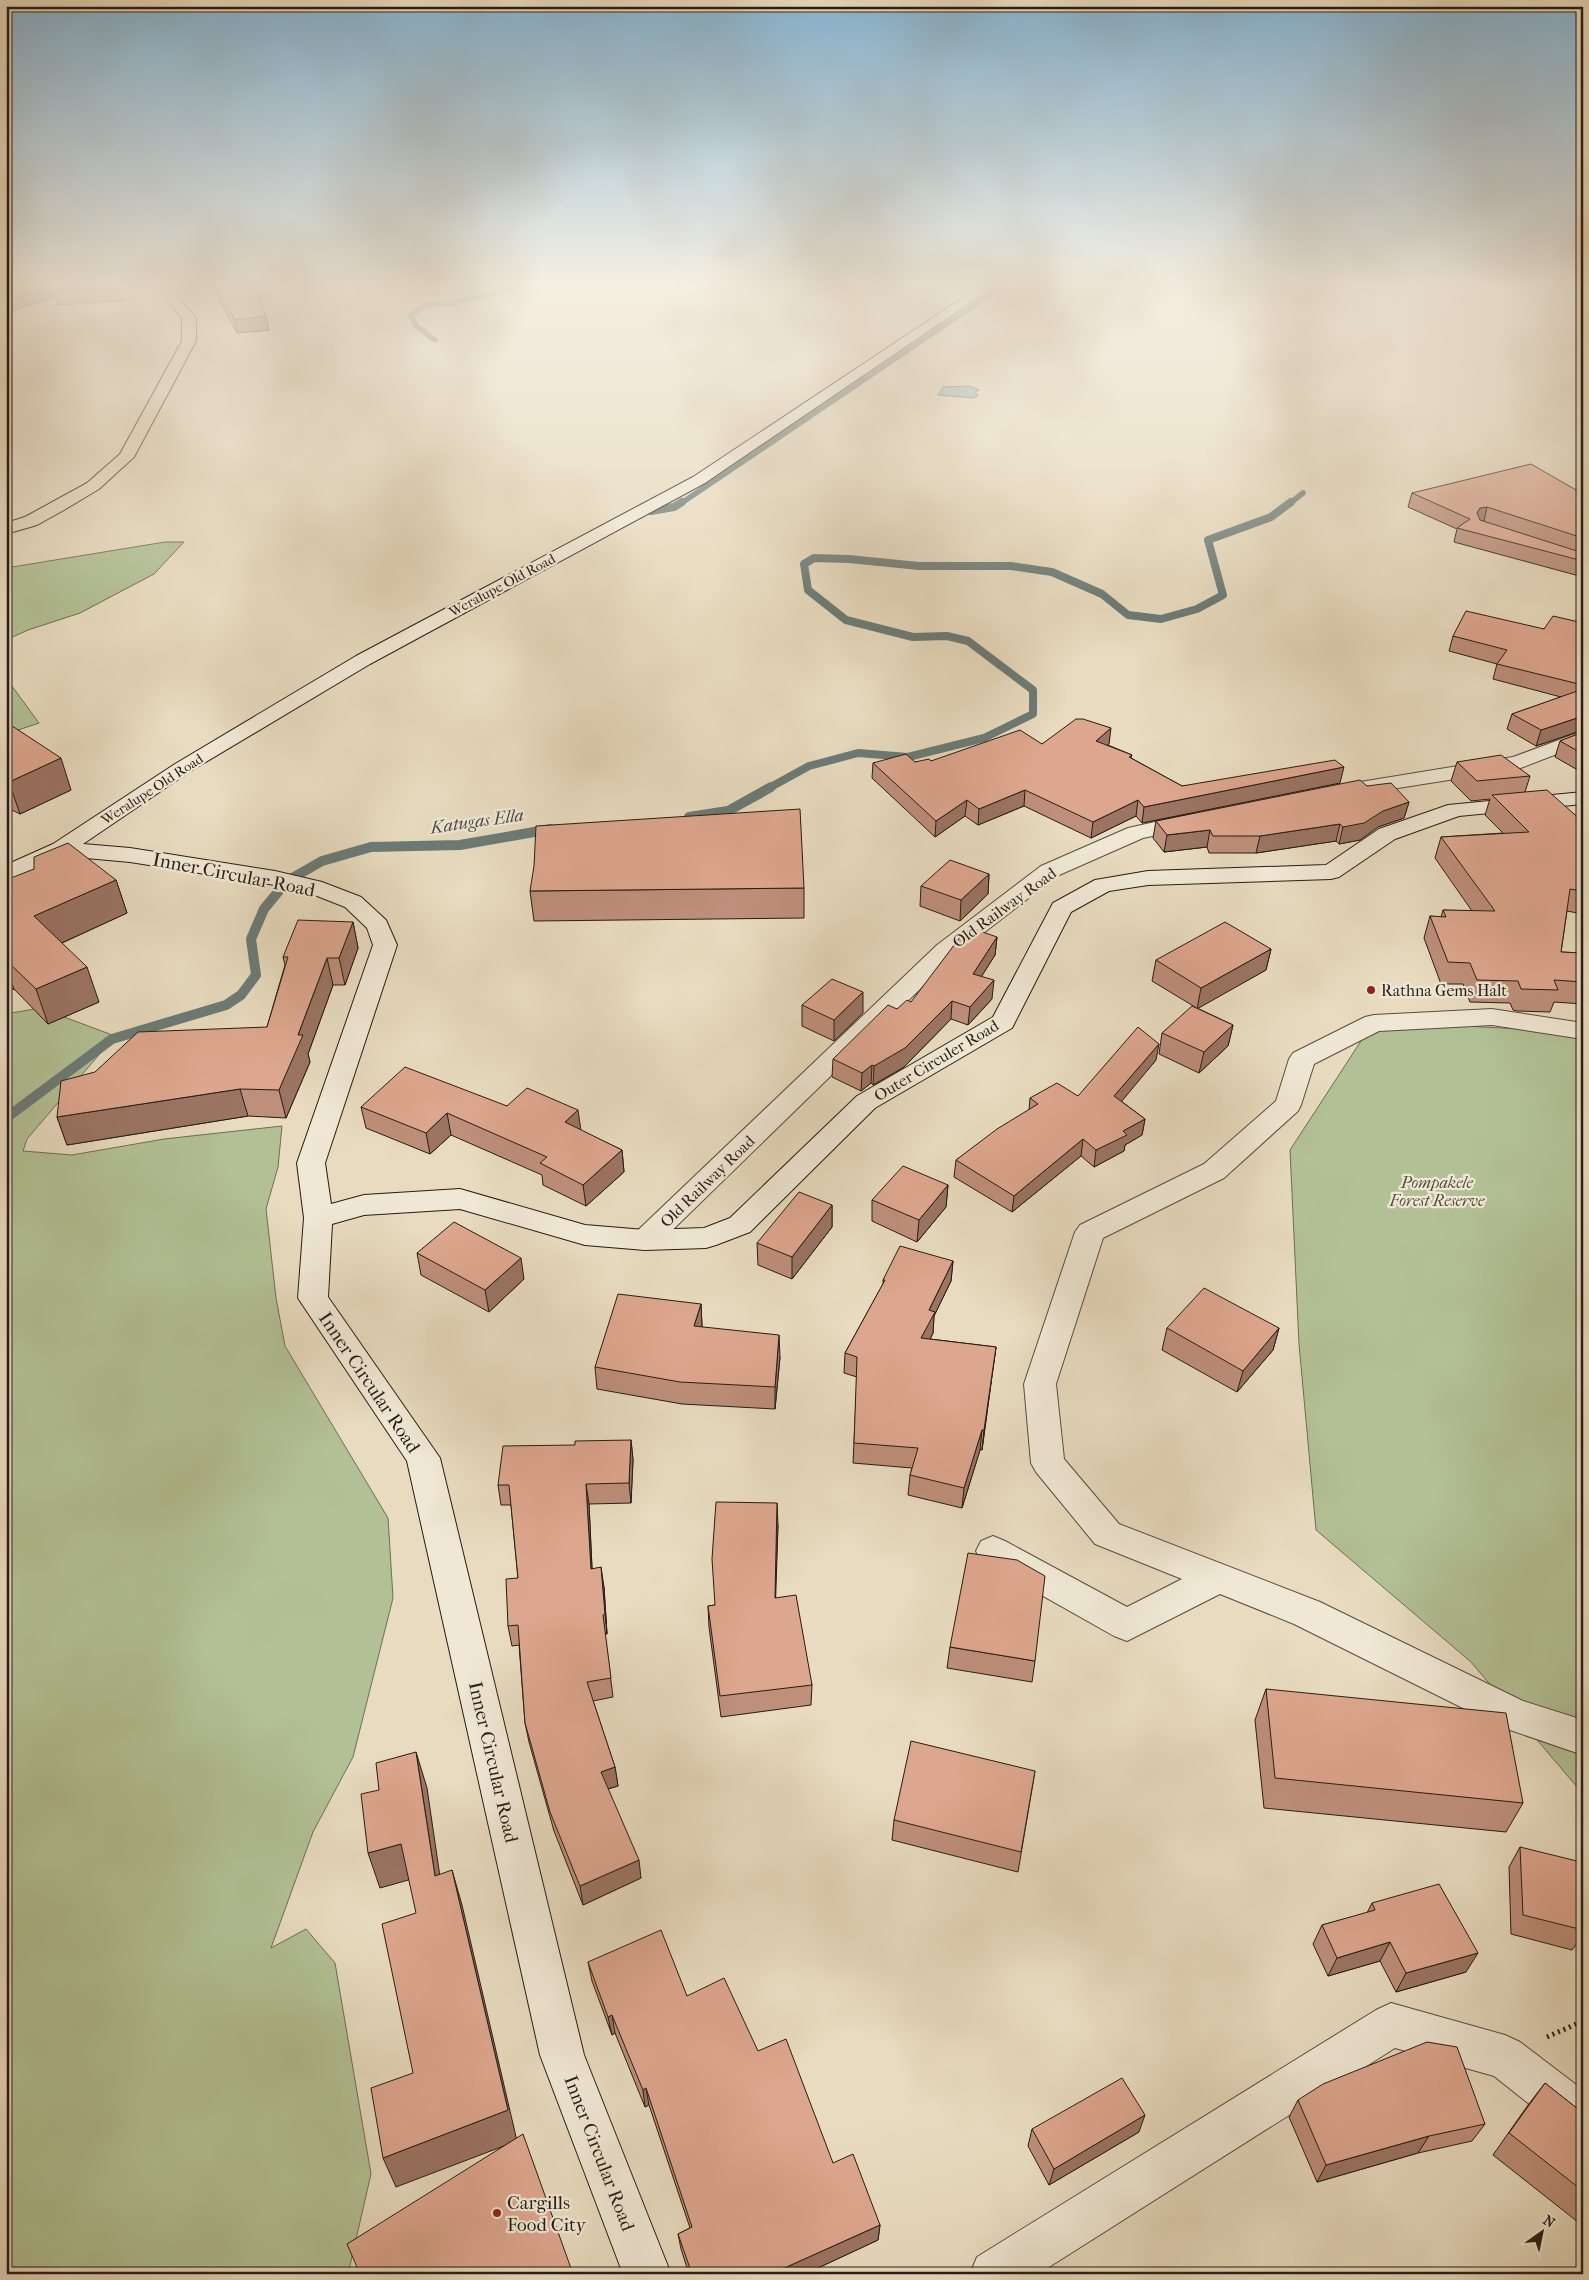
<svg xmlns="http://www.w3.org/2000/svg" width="1589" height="2280" viewBox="0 0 1589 2280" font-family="'IM FELL French Canon',serif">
<rect width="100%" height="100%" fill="#e8dbbf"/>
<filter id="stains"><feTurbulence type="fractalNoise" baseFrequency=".004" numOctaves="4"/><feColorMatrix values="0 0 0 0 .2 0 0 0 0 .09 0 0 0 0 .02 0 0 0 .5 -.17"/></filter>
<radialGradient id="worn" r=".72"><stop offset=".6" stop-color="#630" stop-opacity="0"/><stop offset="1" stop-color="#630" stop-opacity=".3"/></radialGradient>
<g fill="#b2c195" stroke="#6c6e55">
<polygon points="165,542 184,542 154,574 80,613 28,630 6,640 6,568"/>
<polygon points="6,678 39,723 6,734"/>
<polygon points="40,1008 115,1036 27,1139 23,1151 72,1155 164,1139 282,1126 278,1167 266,1209 276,1298 285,1346 388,1518 393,1598 353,1757 313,1832 271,1948 306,1929 335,1963 371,2174 348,2274 6,2274 6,1014"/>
<polygon points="1374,1021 1555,1031 1583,1036 1583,1794 1471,1662 1316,1530 1299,1344 1290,1150"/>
</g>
<polygon fill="#98bab7" stroke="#6b7b76" points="970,386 979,390 975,392 978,396 973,398 938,395 943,387"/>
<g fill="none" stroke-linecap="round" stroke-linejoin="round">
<g stroke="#6b7b76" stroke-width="5.5">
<polyline points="435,340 416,326 411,315 426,305 452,303 514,289 516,285"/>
<polyline points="680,504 1004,285"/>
<polyline points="1289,504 1303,493"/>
</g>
<g stroke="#6b7b76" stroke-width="8">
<polyline points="651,511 674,507 682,502"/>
<polyline points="769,788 809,766 858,753 908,757 984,738 1033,714 1033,690 968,641 947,636 913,637 846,620 808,590 804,564 814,558 849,559 919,566 1011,566 1052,572 1102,594 1128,615 1161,619 1197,609 1223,595 1208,540 1271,517 1291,502"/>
</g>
<g stroke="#6b7b76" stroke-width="10">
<polyline points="689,817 728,811 771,787"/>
<polyline points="6,1118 112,1039 226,1005 241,995 256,975 251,939 264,909 287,881 322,861 371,847 460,845 551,829"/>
</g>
<g stroke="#574c40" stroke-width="2">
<g id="street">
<polygon points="1583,731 1583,744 1518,769 1354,795 1346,794 1343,789 1346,784 1354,783 1513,757"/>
<polygon points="1191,814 1199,816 1202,821 1199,826 1143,838 1057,876 955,955 655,1247 645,1250 635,1247 630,1240 635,1233 937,945 1041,866 1128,828"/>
<polygon points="1492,1009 1583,1023 1583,1039 1492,1025 1379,1031 1314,1064 1301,1105 1298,1111 1224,1178 1103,1238 1056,1384 1064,1459 1119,1524 1320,1602 1523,1701 1583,1720 1583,1755 1501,1727 1294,1624 1220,1594 1127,1641 1114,1636 981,1561 976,1551 981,1541 993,1536 1005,1541 1127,1607 1182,1579 1095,1544 1036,1472 1031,1463 1024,1384 1075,1232 1080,1225 1204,1164 1276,1101 1289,1059 1293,1053 1365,1017 1374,1015"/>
<polygon points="1391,2003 1505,2035 1520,2042 1583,2090 1583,2140 1567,2134 1494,2076 1395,2048 1038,2274 970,2274 977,2257 1376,2010"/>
</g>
</g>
<g stroke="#271c15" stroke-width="2">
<polygon id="secondary" points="982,285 996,285 705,483 370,664 189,772 83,844 130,848 275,871 322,882 361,897 386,920 397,945 325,1163 331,1204 364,1195 460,1189 585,1225 645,1230 704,1228 730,1218 857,1096 993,1017 1053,903 1095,880 1148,871 1326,865 1379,829 1448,805 1583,792 1583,804 1459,816 1395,839 1339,877 1331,879 1148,885 1109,891 1071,912 1012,1028 875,1108 750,1232 716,1245 706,1248 645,1250 585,1245 460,1209 364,1215 332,1224 328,1297 440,1458 584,2055 671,2274 623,2274 540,2055 407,1461 298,1298 304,1218 297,1163 373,945 367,928 345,907 307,892 275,885 130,862 64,856 6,881 6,865 53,844 175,764 356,656 693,477"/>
</g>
<g stroke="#271c15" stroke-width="2">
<polygon id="highway" points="158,285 170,285 169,287 196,318 196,341 134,457 99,489 64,510 37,525 6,534 6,523 25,517 87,483 120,454 182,341 182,318 159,290"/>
</g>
<polyline stroke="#271c15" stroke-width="5" stroke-dasharray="2 4" stroke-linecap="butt" points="1547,2037 1583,2021"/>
<use href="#street" fill="#f0e8d5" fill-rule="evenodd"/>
<use href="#secondary" fill="#f0e8d5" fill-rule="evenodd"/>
<use href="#highway" fill="#e8dbbf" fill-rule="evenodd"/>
</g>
<g fill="#be8f7a" stroke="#271c15">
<polygon points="211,285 254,285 266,316 269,330 237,333"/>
<polygon points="1412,493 1583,494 1583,577 1454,542 1457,529 1408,507"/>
<polygon points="1583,623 1583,730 1536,746 1507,729 1512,714 1561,697 1493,679 1497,664 1449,651 1453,636 1544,629"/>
<polygon points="6,722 71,790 20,814 6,807"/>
<polygon points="1583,732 1583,773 1555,757 1560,741"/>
<polygon points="1042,744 1109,744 1108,745 1132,755 1131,758 1182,786 1340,783 1142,823 1136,816 1091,838 1024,806 978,825 965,816 935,837 872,778 873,763 915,762 931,761"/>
<polygon points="1457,762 1530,776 1525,792 1583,822 1583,914 1567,911 1561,952 1583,953 1583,1004 1554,1002 1550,1012 1517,1011 1513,1010 1510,1003 1470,1002 1463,984 1441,984 1424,938 1430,916 1441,917 1443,910 1472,911 1435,858 1441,837 1503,833 1485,815 1490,799 1471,801 1451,781"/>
<polygon points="1367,786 1409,802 1404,818 1378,827 1360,840 1339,844 1336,841 1256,853 1209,853 1207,847 1164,852 1153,838 1156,821"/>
<polygon points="989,874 988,894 960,921 920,906 921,886"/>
<polygon points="6,880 116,880 127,913 62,943 99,1002 48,1024 14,989 6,992"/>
<polygon points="804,888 804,918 534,921 530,891"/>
<polygon points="353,922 358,948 345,985 333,985 308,1054 310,1062 286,1118 248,1116 67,1145 57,1117 267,1027 285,965 283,957"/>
<polygon points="997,937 995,955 981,977 992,999 968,1025 951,1019 904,1067 873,1085 871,1083 861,1091 832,1077 833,1059 897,1009 911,1002"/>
<polygon points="1271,949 1266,970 1197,1008 1233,1025 1228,1046 1199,1073 1159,1054 1162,1033 1195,1007 1152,981 1156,960"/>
<polygon points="802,1005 863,1013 834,1041 802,1026"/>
<polygon points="1156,1060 1121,1101 1145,1119 1142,1135 1125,1145 1124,1151 1094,1167 1081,1156 1012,1212 954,1177 956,1160 1029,1110 1030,1098 1078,1096"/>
<polygon points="507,1106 580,1130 622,1150 624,1172 586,1206 543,1185 542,1175 451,1135 430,1154 366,1128 361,1107"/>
<polygon points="948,1185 946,1207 917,1242 872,1221 872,1200"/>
<polygon points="832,1205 832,1227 792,1279 758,1265 757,1243"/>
<polygon points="417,1253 524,1279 489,1312 421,1275"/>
<polygon points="953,1261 951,1281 934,1316 933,1333 930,1339 996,1347 982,1450 980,1450 962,1508 908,1495 910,1475 912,1468 853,1463 857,1377 844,1373 845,1353 883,1284 883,1280"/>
<polygon points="701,1304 702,1327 780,1357 775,1409 682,1404 597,1389 595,1367"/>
<polygon points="1167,1328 1279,1328 1273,1350 1237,1392 1162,1350"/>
<polygon points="631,1440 633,1460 631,1503 589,1504 592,1569 604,1587 607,1634 605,1634 613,1697 593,1701 615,1767 618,1786 608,1789 641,1878 583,1905 554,1831 529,1742 525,1723 519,1645 512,1646 508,1626 518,1578 511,1505 501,1505 498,1485"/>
<polygon points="778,1525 775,1598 812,1685 811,1705 721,1717 709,1627 708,1606 715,1605"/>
<polygon points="950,1647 1035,1661 1032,1682 947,1668"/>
<polygon points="1266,1689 1523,1803 1506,1832 1264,1808 1255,1720"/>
<polygon points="1035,1771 1018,1872 892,1840 894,1820"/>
<polygon points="1520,1847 1583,1890 1583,1935 1572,1950 1511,1934 1509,1867"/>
<polygon points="1372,1903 1466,1972 1396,1992 1380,1961 1328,1976 1313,1944 1322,1925 1367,1913"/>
<polygon points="588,1962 687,1996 758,2051 833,2163 880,2225 878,2240 805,2274 689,2274 681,2249 678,2234 690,2228 649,2105 645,2107 615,2033 612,2035 592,1981"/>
<polygon points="1545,2083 1583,2113 1583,2226 1493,2155 1528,2105"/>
<polygon points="1298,2100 1485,2124 1472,2141 1418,2153 1317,2182 1289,2117"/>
<polygon points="1032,2129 1139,2132 1049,2185 1028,2146"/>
</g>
<g fill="#9b7463" stroke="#271c15">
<polygon points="24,285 119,285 123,301 58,305 56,297 6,313 6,291"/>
<polygon points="266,316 269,330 237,333 235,320"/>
<polygon points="1487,507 1484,521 1477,522 1477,513 1480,508"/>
<polygon points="1583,716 1583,730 1536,746 1541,730"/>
<polygon points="1111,728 1109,744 1094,756 1096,741"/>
<polygon points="61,758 71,790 20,814 9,782"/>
<polygon points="1344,767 1340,783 1142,823 1144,807"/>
<polygon points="1025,790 1024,806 978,825 979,809"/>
<polygon points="967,800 965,816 935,837 936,821"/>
<polygon points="1138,800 1136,816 1091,838 1093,822"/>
<polygon points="1409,802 1404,818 1378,827 1360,840 1339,844 1343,827 1383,811"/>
<polygon points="1340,824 1336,841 1256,853 1260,836"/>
<polygon points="1210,830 1207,847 1164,852 1167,835"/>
<polygon points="989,874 988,894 960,921 961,900"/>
<polygon points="116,880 127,913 46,950 34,916"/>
<polygon points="353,922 358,948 345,985 339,958"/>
<polygon points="997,937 995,955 971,993 973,974"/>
<polygon points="1271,949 1266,970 1197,1009 1201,988"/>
<polygon points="327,958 333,985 308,1054 310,1062 286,1118 279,1090 298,1035"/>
<polygon points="87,967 99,1002 48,1024 36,989"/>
<polygon points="6,968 14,989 6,992"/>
<polygon points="994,980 992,999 968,1025 970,1007"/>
<polygon points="863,992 863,1013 834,1041 834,1020"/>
<polygon points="952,1001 951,1019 904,1067 873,1085 874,1066"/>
<polygon points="1233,1025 1228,1046 1199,1073 1204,1052"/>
<polygon points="1159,1044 1156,1060 1112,1113 1114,1096"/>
<polygon points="872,1065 871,1083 861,1091 862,1073"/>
<polygon points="240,1089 248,1116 67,1145 57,1117"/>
<polygon points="578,1110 581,1131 565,1122"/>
<polygon points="447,1113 451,1135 430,1154 426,1133"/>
<polygon points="1145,1119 1142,1135 1125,1145 1124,1151 1094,1167 1096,1150 1123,1131"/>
<polygon points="1083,1139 1081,1156 1012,1212 1014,1196"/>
<polygon points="622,1150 624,1172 586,1206 583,1185"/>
<polygon points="948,1185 946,1207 917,1242 919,1220"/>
<polygon points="832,1205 832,1227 792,1279 792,1257"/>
<polygon points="521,1258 524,1279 489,1312 485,1290"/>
<polygon points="953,1261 951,1281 934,1316 933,1333 920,1359 921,1338 929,1310"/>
<polygon points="701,1304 702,1326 696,1348 694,1326"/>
<polygon points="1279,1328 1273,1350 1237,1392 1243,1371"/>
<polygon points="779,1335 780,1357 775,1409 775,1387"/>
<polygon points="996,1347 993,1367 982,1450 984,1430"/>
<polygon points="982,1430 980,1450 962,1508 964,1488"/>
<polygon points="631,1440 633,1460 631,1503 629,1483"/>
<polygon points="586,1484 589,1504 593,1589 591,1569"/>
<polygon points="777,1503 778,1525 775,1619 775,1598"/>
<polygon points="601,1567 604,1587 607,1634 605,1614"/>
<polygon points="416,1752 427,1788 445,1911 435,1876"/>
<polygon points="615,1767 618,1786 604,1790 601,1772"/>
<polygon points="401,1844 412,1879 380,1888 368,1853"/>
<polygon points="639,1860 641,1878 583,1905 580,1886"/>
<polygon points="452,1870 462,1905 517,2141 396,2187 383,2158 508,2110"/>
<polygon points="1390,1942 1380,1961 1328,1976 1337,1958"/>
<polygon points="1478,1953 1466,1972 1396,1992 1406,1973"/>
<polygon points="612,2015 615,2033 612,2035 608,2017"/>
<polygon points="646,2088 649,2105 645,2107 643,2090"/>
<polygon points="1145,2115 1139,2132 1049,2185 1054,2169"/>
<polygon points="1429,2136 1418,2153 1317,2182 1326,2165"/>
<polygon points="880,2225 878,2240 805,2274 771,2274"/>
</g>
<g fill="#dda68e" stroke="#271c15">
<polygon points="6,285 24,285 6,291"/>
<polygon points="215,285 254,285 266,316 235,320"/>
<polygon points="1531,464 1583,494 1583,538 1487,507 1480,508 1477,513 1480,520 1583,553 1583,561 1457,528 1470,519 1412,493"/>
<polygon points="1466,611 1544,629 1553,616 1583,623 1583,685 1497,664 1507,650 1453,636"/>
<polygon points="1583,689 1583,716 1541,730 1512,714"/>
<polygon points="1076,719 1083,719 1111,728 1096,741 1132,755 1129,757 1182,786 1335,760 1344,767 1144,807 1138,800 1093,822 1025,790 979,809 967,800 936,821 873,763 906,754 915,762 929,759 931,761 1020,730 1042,744"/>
<polygon points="6,722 61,758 9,782 6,780"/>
<polygon points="1583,732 1583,754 1560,741"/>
<polygon points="1501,755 1530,776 1477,781 1457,762"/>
<polygon points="1360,780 1367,786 1391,783 1409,802 1383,811 1364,823 1343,827 1340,824 1260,836 1213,836 1210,830 1167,835 1156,821"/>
<polygon points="1547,790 1583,822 1583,891 1570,889 1561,952 1583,953 1583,982 1554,980 1558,990 1521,989 1518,981 1477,980 1470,963 1448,962 1430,916 1446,917 1443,910 1495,911 1441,837 1529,832 1492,795"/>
<polygon points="800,809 804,888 530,891 534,866 536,826"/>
<polygon points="68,843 116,880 34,916 87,967 36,989 6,960 6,880 34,869 34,857"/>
<polygon points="950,860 989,874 961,900 921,886"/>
<polygon points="298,920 353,922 339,958 327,958 298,1035 303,1035 279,1090 240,1089 57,1117 61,1081 95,1072 138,1032 267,1027 288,957 283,957"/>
<polygon points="1225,922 1271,949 1201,988 1156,960"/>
<polygon points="971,928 997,937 973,974 994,980 970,1007 952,1001 905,1048 874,1066 872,1065 862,1073 833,1059 888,1005 897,1009 907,1000 911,1002 961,936"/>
<polygon points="832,979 863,992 834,1020 802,1005"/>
<polygon points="1192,1006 1233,1025 1204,1052 1162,1033"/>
<polygon points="1138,1027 1159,1044 1114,1096 1145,1119 1123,1131 1127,1135 1096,1150 1083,1139 1014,1196 956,1160 997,1129 1038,1104 1030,1098 1057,1083 1078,1096"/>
<polygon points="405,1067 507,1106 527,1088 578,1110 565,1122 622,1150 583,1185 540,1163 547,1157 447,1113 426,1133 361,1107"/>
<polygon points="903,1166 948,1185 919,1220 872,1200"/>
<polygon points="799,1192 832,1205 792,1257 757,1243"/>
<polygon points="454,1222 521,1258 485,1290 417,1253"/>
<polygon points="900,1246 953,1261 929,1310 935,1312 921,1338 996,1347 984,1430 982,1430 964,1488 910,1475 918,1448 854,1443 857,1357 845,1353 885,1280 883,1280"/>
<polygon points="1204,1288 1279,1328 1243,1371 1167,1328"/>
<polygon points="618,1294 701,1304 694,1326 779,1335 775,1387 680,1382 595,1367"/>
<polygon points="631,1440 629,1483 586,1484 591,1569 601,1567 605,1614 603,1615 611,1678 587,1682 615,1767 601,1772 639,1860 580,1886 550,1812 525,1723 518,1625 508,1626 506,1579 518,1578 509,1485 498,1485 503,1446 575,1445 575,1441"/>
<polygon points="716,1502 777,1503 775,1598 796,1595 812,1685 720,1696 708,1606 715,1605 712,1559"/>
<polygon points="968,1553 1017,1560 1045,1576 1035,1661 950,1647"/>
<polygon points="1266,1689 1506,1713 1523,1803 1275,1778"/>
<polygon points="911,1741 1035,1771 1021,1852 894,1820"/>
<polygon points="416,1752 435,1876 452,1870 508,2110 383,2158 371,2088 413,2073 382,1924 416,1913 401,1844 368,1853 361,1794 379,1790 376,1763"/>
<polygon points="1520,1847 1581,1862 1583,1890 1583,1930 1523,1915"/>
<polygon points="1439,1884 1478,1953 1406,1973 1390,1942 1337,1958 1322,1925 1375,1910 1372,1903"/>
<polygon points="661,1930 687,1996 724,1978 758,2051 786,2039 833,2163 853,2154 880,2225 771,2274 692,2274 678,2234 692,2227 646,2088 643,2090 612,2015 608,2017 588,1962"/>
<polygon points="1427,2042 1457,2047 1485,2124 1429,2136 1326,2165 1298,2100 1323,2084"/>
<polygon points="1122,2078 1145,2115 1054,2169 1032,2129"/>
<polygon points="1545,2083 1583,2113 1583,2191 1509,2133"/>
<polygon points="523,2134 573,2274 360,2274 347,2244"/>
</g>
<linearGradient id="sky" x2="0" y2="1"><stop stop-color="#88b6d4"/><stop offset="0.47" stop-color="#f5efe2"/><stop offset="1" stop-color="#f5efe2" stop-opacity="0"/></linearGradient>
<rect width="1589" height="604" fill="url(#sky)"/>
<g fill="#8f2418" stroke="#f0e8d5" stroke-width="2">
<circle cx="1371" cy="990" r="5"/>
<circle cx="497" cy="2213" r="5"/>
</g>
<g text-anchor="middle" stroke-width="4.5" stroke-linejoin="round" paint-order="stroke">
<g font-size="14" fill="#271c15" stroke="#f0e8d5">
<text transform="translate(502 585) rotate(-28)" y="5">Weralupe Old Road</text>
<text transform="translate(152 789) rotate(-33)" y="5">Weralupe Old Road</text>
</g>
<g font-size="16" fill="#271c15" stroke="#f0e8d5">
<text transform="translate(1004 907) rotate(-36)" y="6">Old Railway Road</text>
<text transform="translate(936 1060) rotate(-31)" y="6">Outer Circuler Road</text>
<text transform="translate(707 1181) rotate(-44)" y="6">Old Railway Road</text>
</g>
<g font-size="16" fill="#271c15" stroke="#f0e8d5" text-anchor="start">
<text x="1381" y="996">Rathna Gems Halt</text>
</g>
<g font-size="16" font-style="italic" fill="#514e3b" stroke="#f0e8d5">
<text x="1437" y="1188">Pompakele<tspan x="1437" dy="18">Forest Reserve</tspan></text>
</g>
<g font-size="18" font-style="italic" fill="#494b46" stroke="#f0e8d5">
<text transform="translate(477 821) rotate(-8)" y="6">Katugas Ella</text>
</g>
<g font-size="19" fill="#271c15" stroke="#f0e8d5">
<text transform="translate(234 874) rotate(11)" y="7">Inner Circular Road</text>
<text transform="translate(370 1382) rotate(56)" y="7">Inner Circular Road</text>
<text transform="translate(494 1762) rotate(77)" y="7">Inner Circular Road</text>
<text transform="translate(600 2153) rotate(69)" y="7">Inner Circular Road</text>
</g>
<g font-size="19" fill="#271c15" stroke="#f0e8d5" text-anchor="start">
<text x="507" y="2209">Cargills<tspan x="507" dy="22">Food City</tspan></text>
</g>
</g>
<rect width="1589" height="2280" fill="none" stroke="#e8dbbf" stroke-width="25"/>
<rect x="8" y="8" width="1574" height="2265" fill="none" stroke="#271c15" stroke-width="2.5"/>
<rect x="12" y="12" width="1564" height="2255" fill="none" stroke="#271c15"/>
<g transform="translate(1542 2232) rotate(33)" stroke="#f0e8d5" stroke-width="4" paint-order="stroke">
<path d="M0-4L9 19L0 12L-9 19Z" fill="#271c15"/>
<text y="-8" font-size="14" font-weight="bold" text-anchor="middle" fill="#271c15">N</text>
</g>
<rect width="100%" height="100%" filter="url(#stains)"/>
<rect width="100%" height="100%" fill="url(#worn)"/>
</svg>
